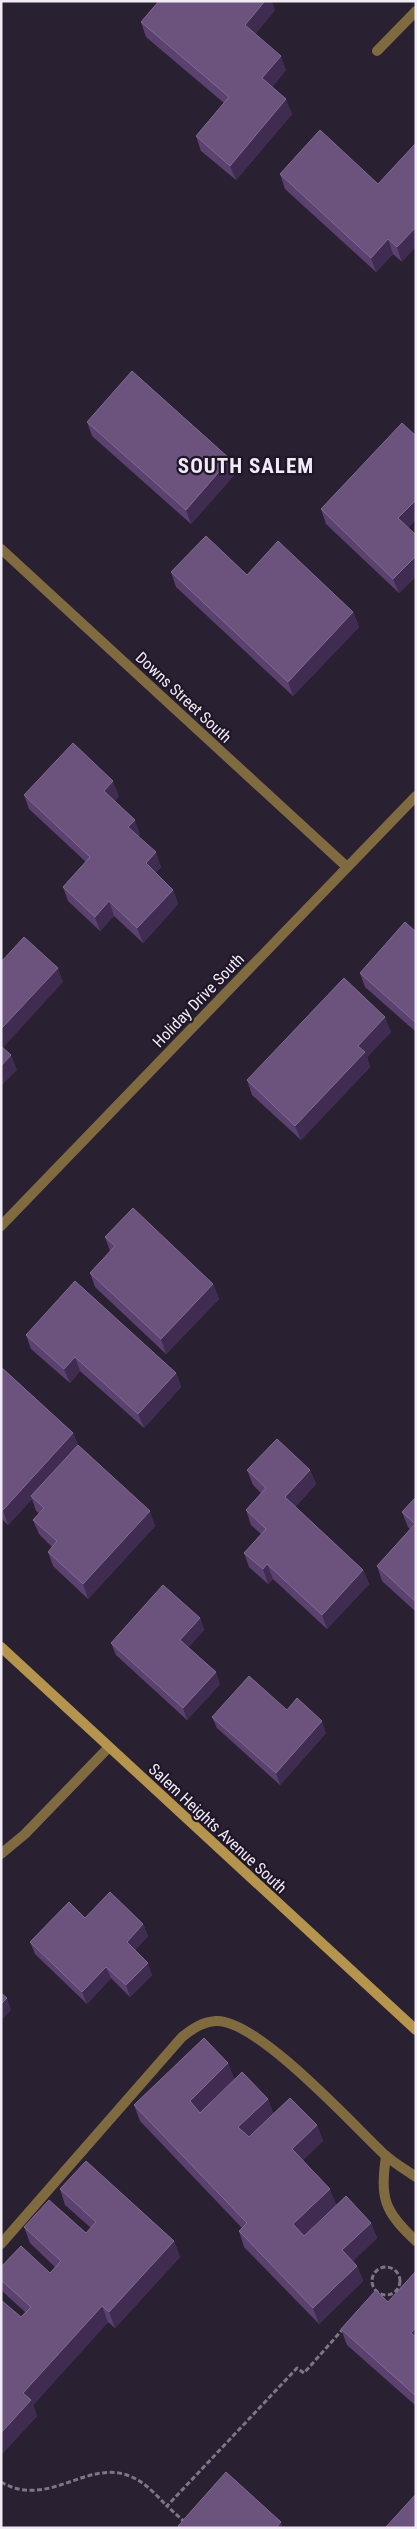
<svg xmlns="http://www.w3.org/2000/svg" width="417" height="2529" viewBox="0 0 417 2529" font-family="'Roboto Condensed',sans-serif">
<rect width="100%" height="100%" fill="#292031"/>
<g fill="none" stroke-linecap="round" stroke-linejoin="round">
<g stroke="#7d7684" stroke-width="3" stroke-dasharray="5 2.5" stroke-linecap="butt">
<circle cx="386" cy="2281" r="14"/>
<path d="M1,2482C49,2510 88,2457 132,2477C146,2483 157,2496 167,2506"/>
<polyline points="188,2528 189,2526 167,2506 297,2368 304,2373 343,2329"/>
</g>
<g stroke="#806b41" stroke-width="10">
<path d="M386,2156C380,2199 384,2211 416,2241"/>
<path d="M1,2244L182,2037C192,2029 202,2022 216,2021C257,2019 353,2125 385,2155C394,2163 406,2170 416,2177"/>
</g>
<g stroke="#806b41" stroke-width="10">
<polyline points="377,51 416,11"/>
<polyline points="1,549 347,867"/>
<polyline points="1,1226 416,796"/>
<polyline points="1,1854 25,1834 109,1747"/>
</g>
<polyline stroke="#b5944d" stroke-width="10" points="1,1647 416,2030"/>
</g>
<g fill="#5a416f">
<polygon points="275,10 255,34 286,70 272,87 292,114 236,180 201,151 196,136 224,103 146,37 141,22"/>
<polygon points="280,174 378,184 402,262 393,254 376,272 285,189"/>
<polygon points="87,422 235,474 191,524 92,436"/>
<polygon points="321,509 416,535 416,576 399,593 326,524"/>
<polygon points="171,572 247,575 353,612 359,627 293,696 176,587"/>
<polygon points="24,795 119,796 114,801 140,834 138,836 161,867 155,873 173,890 178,904 143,943 114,916 100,931 68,901 63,887 86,862 29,809"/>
<polygon points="416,932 416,1032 365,987 360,973"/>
<polygon points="391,1032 367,1057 370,1067 301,1140 252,1095 247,1080"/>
<polygon points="105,1237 213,1284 219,1299 166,1354 95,1287 90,1273 110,1251"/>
<polygon points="26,1335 176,1373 181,1387 144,1428 80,1371 70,1383 31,1349"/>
<polygon points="1,1367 73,1433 78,1445 155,1526 88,1599 53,1566 48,1552 52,1547 39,1534 33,1520 39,1513 36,1511 32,1499 8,1525 1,1518"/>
<polygon points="247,1470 310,1470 316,1484 295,1507 363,1570 369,1584 327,1629 273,1579 268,1584 249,1567 244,1553 261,1534 251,1525 246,1510 261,1493 253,1485"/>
<polygon points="416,1497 416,1612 382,1581 377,1566 410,1529 408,1527 402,1512"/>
<polygon points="200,1618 204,1630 188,1647 220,1684 187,1720 116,1655 111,1643"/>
<polygon points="212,1717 326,1733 280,1785 217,1728"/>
<polygon points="85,1918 143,1924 148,1936 135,1950 152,1975 130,1997 111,1978 87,2004 35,1954 30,1942"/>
<polygon points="228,2063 234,2079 200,2112 200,2113 268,2099 273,2114 317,2125 323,2141 303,2160 336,2204 304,2235 371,2223 377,2238 353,2261 357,2266 363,2281 319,2324 244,2247 239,2231 242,2228 140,2121 134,2105"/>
<polygon points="60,2189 174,2241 180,2257 115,2328 108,2322 33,2405 37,2416 1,2455 21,2317 25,2312 1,2290 1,2267 50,2273 55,2267 30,2243 24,2227 86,2233 91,2228 65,2205"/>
<polygon points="416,2271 416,2406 347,2345 341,2329 388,2302"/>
</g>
<g fill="#402c50">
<polygon points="265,1 272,1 275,10 250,40 245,25"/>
<polygon points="281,56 286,70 267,93 262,78"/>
<polygon points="286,99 292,114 236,180 230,166"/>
<polygon points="416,227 416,247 402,262 397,247"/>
<polygon points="388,239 393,254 376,272 371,258"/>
<polygon points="230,459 235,474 191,524 186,510"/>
<polygon points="416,500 416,520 404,533 398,518"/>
<polygon points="416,556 416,576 399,593 393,579"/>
<polygon points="353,612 359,627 293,696 288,682"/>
<polygon points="113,781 119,796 109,806 104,791"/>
<polygon points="135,820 140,834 133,841 128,827"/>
<polygon points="156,852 161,867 151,878 146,863"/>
<polygon points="173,890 178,904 143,943 137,928"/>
<polygon points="109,901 114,916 100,931 95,917"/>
<polygon points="58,968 63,982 1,1050 1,1029"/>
<polygon points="385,1017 391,1032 367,1057 370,1067 301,1140 295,1126 358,1046"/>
<polygon points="11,1055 17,1070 1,1086 1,1066"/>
<polygon points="213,1284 219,1299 166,1354 161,1339"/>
<polygon points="75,1357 80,1371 70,1383 64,1369"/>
<polygon points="176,1373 181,1387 144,1428 138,1414"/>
<polygon points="73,1433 79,1448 31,1496 32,1499 8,1525 3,1510"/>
<polygon points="310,1470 316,1484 290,1512 285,1497"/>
<polygon points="150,1511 155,1526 88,1599 83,1584"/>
<polygon points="267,1564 273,1579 268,1584 263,1569"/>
<polygon points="363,1570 369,1584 327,1629 322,1615"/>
<polygon points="200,1618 204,1630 185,1652 180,1640"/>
<polygon points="216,1672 220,1684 187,1720 183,1708"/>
<polygon points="322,1721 326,1733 280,1785 276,1773"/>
<polygon points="143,1924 148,1936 131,1954 127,1942"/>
<polygon points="148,1963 152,1975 130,1997 126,1985"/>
<polygon points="106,1967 111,1978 87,2004 82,1992"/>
<polygon points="7,1998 11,2010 1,2021 1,2004"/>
<polygon points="228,2063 234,2079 195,2117 190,2101"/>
<polygon points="268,2099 274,2115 244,2143 238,2127"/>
<polygon points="317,2125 323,2141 298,2165 292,2149"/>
<polygon points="330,2189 336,2204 299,2240 293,2224"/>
<polygon points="371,2223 377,2238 348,2266 342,2250"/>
<polygon points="174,2241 180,2257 115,2328 109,2312"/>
<polygon points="357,2266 363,2281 319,2324 313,2308"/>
<polygon points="102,2306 108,2322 33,2405 37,2416 1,2455 1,2433 23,2393"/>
<polygon points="416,2327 416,2346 411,2333"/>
<polygon points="281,2522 283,2528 276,2528"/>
</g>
<g fill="#6b537e" stroke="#806b90">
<polygon points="159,1 265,1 245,25 281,56 262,78 286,99 230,166 196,136 229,97 141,22"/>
<polygon points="320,130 378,184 416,143 416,227 397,247 388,239 371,258 280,174"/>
<polygon points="132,371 230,459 186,510 87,422"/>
<polygon points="402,423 416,436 416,500 398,518 416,535 416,556 393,579 321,509"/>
<polygon points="206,536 247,575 278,541 353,612 288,682 171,572"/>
<polygon points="73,743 113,781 104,791 135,820 128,827 156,852 146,863 173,890 137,928 109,901 95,917 63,887 90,857 24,795"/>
<polygon points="405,922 416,932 416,1023 360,973"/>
<polygon points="24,937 58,968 1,1029 1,962"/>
<polygon points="344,978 385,1017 358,1046 365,1052 295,1126 247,1080"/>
<polygon points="1,1046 11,1055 1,1066"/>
<polygon points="133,1208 213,1284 161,1339 90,1273 115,1246 105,1237"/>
<polygon points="75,1281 176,1373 138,1414 75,1357 64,1369 26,1335"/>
<polygon points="1,1367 73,1433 3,1510 1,1508"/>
<polygon points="277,1439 310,1470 285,1497 363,1570 322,1615 267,1564 263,1569 244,1553 266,1529 246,1510 266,1488 247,1470"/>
<polygon points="78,1445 150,1511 83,1584 48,1552 57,1541 33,1520 44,1508 31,1496"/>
<polygon points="416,1497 416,1602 377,1566 415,1524 402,1512"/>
<polygon points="163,1585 200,1618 180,1640 216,1672 183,1708 111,1643"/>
<polygon points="249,1676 287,1710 297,1698 322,1721 276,1773 212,1717"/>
<polygon points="110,1892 143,1924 127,1942 148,1963 126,1985 106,1967 82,1992 30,1942 69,1902 85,1918"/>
<polygon points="1,1993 7,1998 1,2004"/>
<polygon points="204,2038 228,2063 190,2101 200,2113 242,2072 268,2099 238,2127 249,2137 290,2098 317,2125 292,2149 330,2189 293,2224 304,2236 346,2196 371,2223 342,2250 357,2266 313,2308 239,2231 247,2223 134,2105"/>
<polygon points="86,2161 174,2241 109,2312 102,2306 23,2393 31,2400 1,2433 1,2300 21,2317 31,2307 1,2280 1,2267 21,2246 50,2273 61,2261 24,2227 49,2200 86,2233 96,2222 60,2189"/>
<polygon points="416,2271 416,2327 411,2333 416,2337 416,2396 341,2329 376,2290 388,2302"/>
<polygon points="226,2472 281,2522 276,2528 180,2528 178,2526"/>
<polygon points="416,2494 416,2528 385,2528"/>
</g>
<g text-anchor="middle" stroke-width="4.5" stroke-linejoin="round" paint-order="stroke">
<g font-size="16" fill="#f1ebf6" stroke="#1f1627">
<text transform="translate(184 697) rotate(43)" y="6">Downs Street South</text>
<text transform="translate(198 1000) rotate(-46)" y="6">Holiday Drive South</text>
<text transform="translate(218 1828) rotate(43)" y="6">Salem Heights Avenue South</text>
</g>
<g font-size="21" font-weight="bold" letter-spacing="1" fill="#f1ebf6" stroke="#1f1627">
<text x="246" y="473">SOUTH SALEM</text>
</g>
</g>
<rect width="417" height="2529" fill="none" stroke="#f1ebf6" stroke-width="5"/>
</svg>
